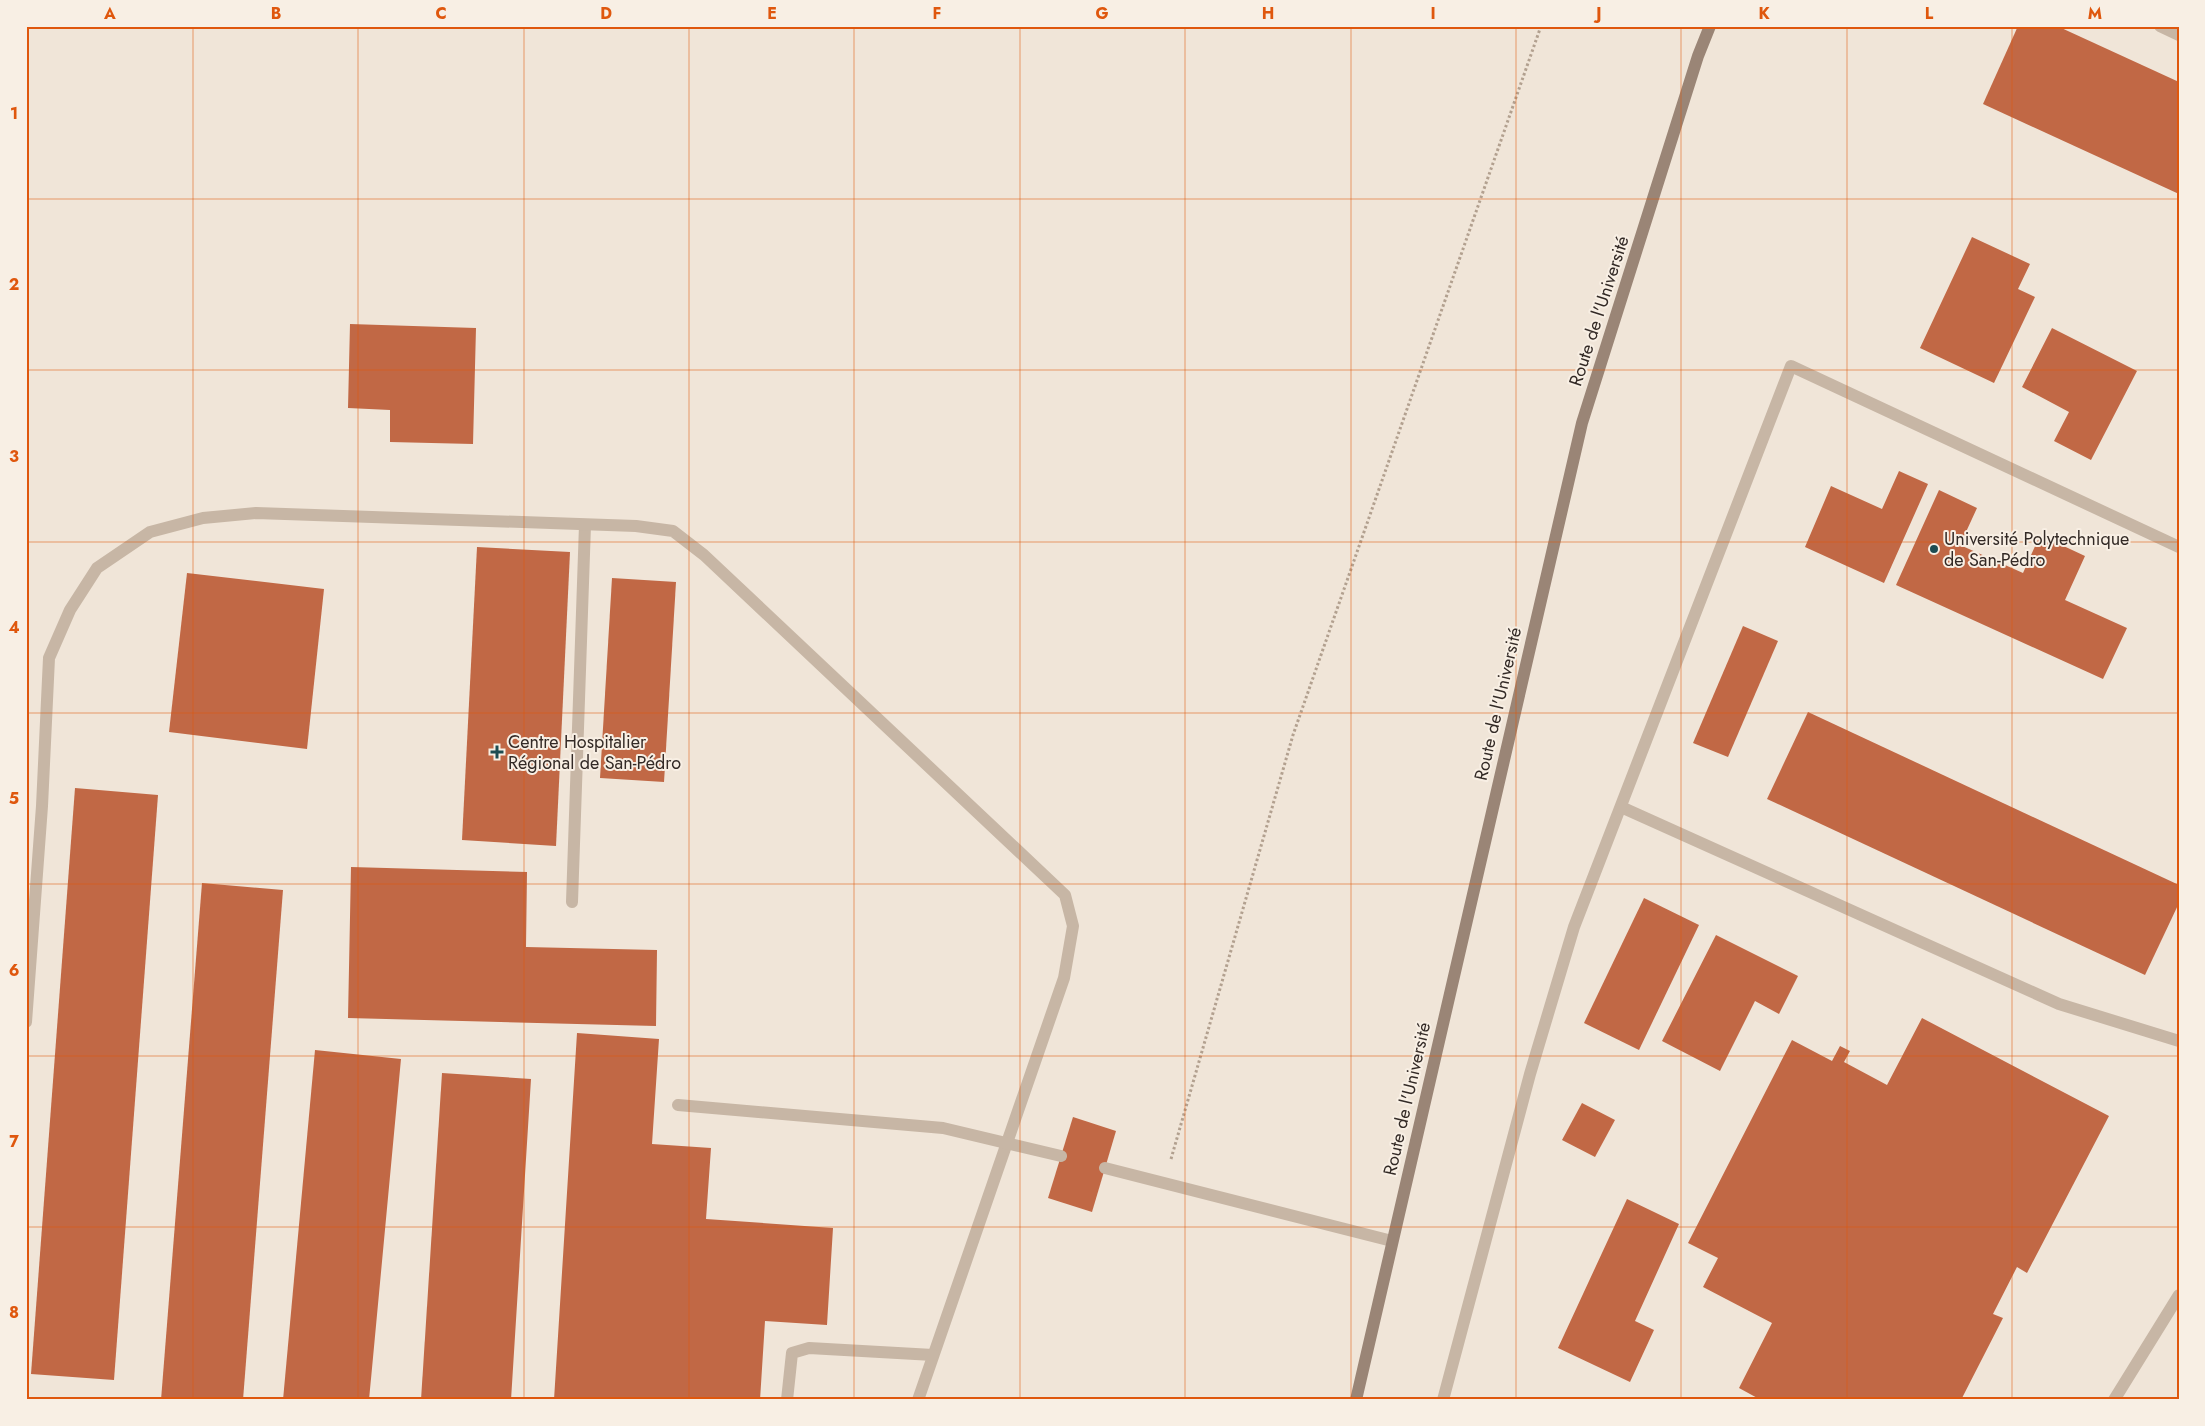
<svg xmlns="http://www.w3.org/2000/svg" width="2205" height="1426" viewBox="0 0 2205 1426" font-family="Jost,sans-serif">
<rect width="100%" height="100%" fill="#f0e5d8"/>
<g fill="#c16845">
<polygon points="2018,26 2057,26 2179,82 2179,194 1983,104"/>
<polygon points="1972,237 2030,264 2018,289 2035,297 1994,383 1920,348"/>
<polygon points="350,324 476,328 473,444 390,442 390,410 348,408"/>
<polygon points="2052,328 2137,371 2091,460 2054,441 2069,412 2022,387"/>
<polygon points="1899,471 1928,484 1884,583 1805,547 1831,486 1882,509"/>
<polygon points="1939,490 1977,508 1960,545 2023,573 2040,535 2085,556 2065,600 2127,628 2103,679 1896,585"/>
<polygon points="477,547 570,552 556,846 462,840"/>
<polygon points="187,573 324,589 307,749 169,732"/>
<polygon points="612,578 676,582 664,782 600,778"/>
<polygon points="1743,626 1778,641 1728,757 1693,743"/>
<polygon points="1808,712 2179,885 2179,903 2145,975 1767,799"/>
<polygon points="75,788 158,795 114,1380 31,1374"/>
<polygon points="351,867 527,872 526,947 657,950 656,1026 348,1018"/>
<polygon points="202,883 283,890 243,1400 161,1400"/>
<polygon points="1644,898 1699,925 1639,1050 1584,1023"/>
<polygon points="1716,935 1798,976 1779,1014 1755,1001 1720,1071 1662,1041"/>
<polygon points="1922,1018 2109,1116 2027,1273 2017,1267 1993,1314 2003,1318 1961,1400 1761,1400 1739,1388 1772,1323 1703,1287 1718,1258 1688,1243 1792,1040 1832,1061 1840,1046 1850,1051 1844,1062 1887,1085"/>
<polygon points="577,1033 659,1039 652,1144 711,1148 706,1219 833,1228 827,1325 765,1321 760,1400 554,1400"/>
<polygon points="315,1050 401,1059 369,1400 283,1400"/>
<polygon points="442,1073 531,1079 511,1400 421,1400"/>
<polygon points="1582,1103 1615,1120 1595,1157 1562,1140"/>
<polygon points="1073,1117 1116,1131 1092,1212 1048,1198"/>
<polygon points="1627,1199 1679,1224 1635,1321 1654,1330 1630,1382 1558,1348"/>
</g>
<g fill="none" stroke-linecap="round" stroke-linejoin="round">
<polyline stroke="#b2a08f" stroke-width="3" stroke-dasharray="2.5 2.5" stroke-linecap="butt" points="1171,1159 1293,735 1541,26"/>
<g stroke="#c7b6a5" stroke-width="12">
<polyline points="2160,26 2179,35"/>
<polyline points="1621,807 2059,1004 2179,1041"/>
<polyline points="572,902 585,525"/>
<polyline points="26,1022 42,806 49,658 70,610 97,568 150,532 203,518 256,513 636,526 673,531 704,555 1065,895 1073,926 1064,978 918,1400"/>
<polyline points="678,1105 943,1128 1061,1156"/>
<polyline points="1105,1168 1392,1241"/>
<polyline points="787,1400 792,1353 809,1348 933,1355"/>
<polyline points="1443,1400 1530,1074 1574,927 1791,366 2179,547"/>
<polyline points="2114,1400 2179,1295"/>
</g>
<polyline stroke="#9a8576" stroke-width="12" points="1356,1400 1582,423 1698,56 1710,26"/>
</g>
<path fill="none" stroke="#df570d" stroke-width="1" stroke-opacity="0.55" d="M193,26V1400M358,26V1400M524,26V1400M689,26V1400M854,26V1400M1020,26V1400M1185,26V1400M1351,26V1400M1516,26V1400M1681,26V1400M1847,26V1400M2012,26V1400M26,199H2179M26,370H2179M26,542H2179M26,713H2179M26,884H2179M26,1056H2179M26,1227H2179"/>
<g fill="#1d4c52" stroke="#f8efe4" stroke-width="2">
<circle cx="1934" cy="549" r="5"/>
<path d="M494.5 744.5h5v5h5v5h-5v5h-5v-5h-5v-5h5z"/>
</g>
<g text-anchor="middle" stroke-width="4" stroke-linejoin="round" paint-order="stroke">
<g font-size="18" fill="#332a26" stroke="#f8efe4">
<text transform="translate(1599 311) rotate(-72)" y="6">Route de l'Université</text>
<text transform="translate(1498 704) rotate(-77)" y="6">Route de l'Université</text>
<text transform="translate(1407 1099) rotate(-77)" y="6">Route de l'Université</text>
</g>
<g font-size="18" fill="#332a26" stroke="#f8efe4" text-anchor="start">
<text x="1944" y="545">Université Polytechnique<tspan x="1944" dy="21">de San-Pédro</tspan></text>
<text x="508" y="748">Centre Hospitalier<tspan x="508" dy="21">Régional de San-Pédro</tspan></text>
</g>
</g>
<rect width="2205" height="1426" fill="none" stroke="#f8efe4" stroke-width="55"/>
<rect x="28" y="28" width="2150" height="1370" fill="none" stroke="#df570d" stroke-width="2"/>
<g font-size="16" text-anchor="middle" font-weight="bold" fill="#df570d">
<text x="110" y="19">A</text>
<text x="276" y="19">B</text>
<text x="441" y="19">C</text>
<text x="606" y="19">D</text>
<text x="772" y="19">E</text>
<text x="937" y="19">F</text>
<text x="1102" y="19">G</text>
<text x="1268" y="19">H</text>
<text x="1433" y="19">I</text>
<text x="1599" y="19">J</text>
<text x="1764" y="19">K</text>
<text x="1929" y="19">L</text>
<text x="2095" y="19">M</text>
<text x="14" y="119">1</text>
<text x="14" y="290">2</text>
<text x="14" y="462">3</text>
<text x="14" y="633">4</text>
<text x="14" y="804">5</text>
<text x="14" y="976">6</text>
<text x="14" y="1147">7</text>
<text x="14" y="1318">8</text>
</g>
</svg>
